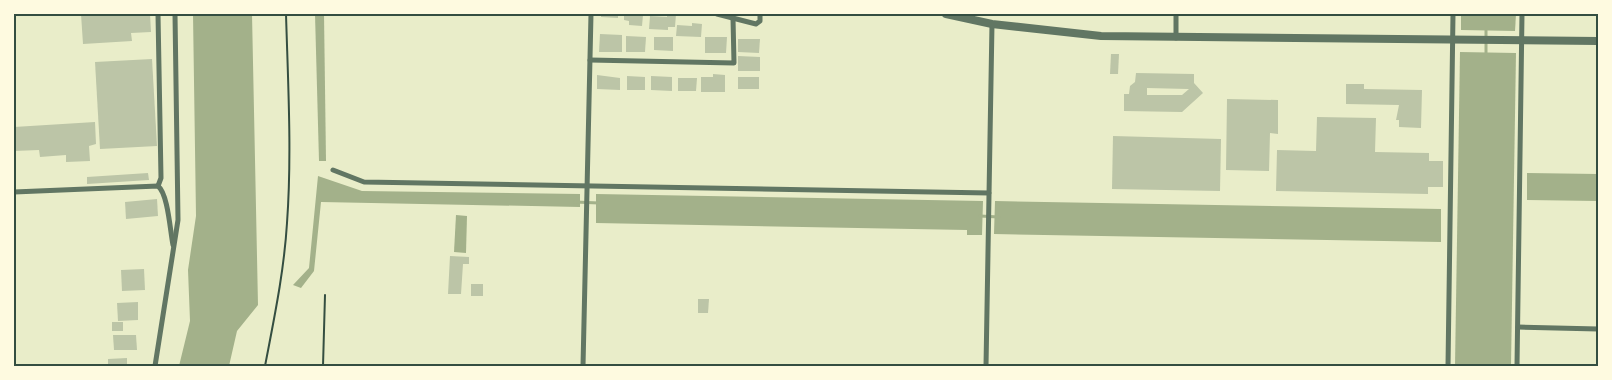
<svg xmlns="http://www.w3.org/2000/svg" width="1612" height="380" viewBox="0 0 1612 380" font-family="'Public Sans',sans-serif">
<rect width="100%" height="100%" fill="#e9edc9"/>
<g fill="#a3b18a">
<polygon points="193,14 252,14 258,305 237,331 229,366 179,366 190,321 188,270 196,216"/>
<polygon points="315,14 324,14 326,161 319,161"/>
<polygon points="1461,14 1516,14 1515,31 1461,30"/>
<polygon points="1460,52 1516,53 1511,366 1455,366"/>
<polygon points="1527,173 1598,174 1598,201 1527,200"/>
<polygon points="318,176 362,191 580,194 580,207 321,202 314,271 301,288 293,285 309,268"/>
<polygon points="596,194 983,201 982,235 967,235 967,230 596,223"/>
<polygon points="995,201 1441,209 1441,242 994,234"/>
<polygon points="456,215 467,216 466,253 454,252"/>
</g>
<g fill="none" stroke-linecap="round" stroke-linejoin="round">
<g stroke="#a3b18a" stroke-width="3">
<polyline points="1486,56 1486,27"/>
<polyline points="575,202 599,203"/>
<polyline points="980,216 999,217"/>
</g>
</g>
<g fill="#bcc5a7" fill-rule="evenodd">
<polygon points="81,14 150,14 151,32 131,33 132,41 83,44"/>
<polygon points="601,14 618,14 618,18 601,17"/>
<polygon points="624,14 643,15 642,26 629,25 629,21 624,20"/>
<polygon points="667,14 676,14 675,27 668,27 668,30 649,29 650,16 667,17"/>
<polygon points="692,23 702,24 701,37 676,36 677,25 692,26"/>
<polygon points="600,34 622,35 622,52 599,52"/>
<polygon points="626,36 646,37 645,52 626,52"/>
<polygon points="654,37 673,37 673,51 654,50"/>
<polygon points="705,37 727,37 726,53 705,53"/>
<polygon points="738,39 760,39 759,53 738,52"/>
<polygon points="1111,54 1119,54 1118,74 1110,74"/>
<polygon points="738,56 760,57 760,71 738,71"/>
<polygon points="152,59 157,146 100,149 95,62"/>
<path d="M1136,73L1194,74V83L1203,93L1182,112L1124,111V94H1129L1130,86L1135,82ZM1147,88L1188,89H1189L1182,95H1147Z"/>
<polygon points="713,74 725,75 725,92 701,92 701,77 713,77"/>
<polygon points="597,75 620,78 620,90 597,89"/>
<polygon points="627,76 645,77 645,90 627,90"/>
<polygon points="651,76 672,77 672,91 651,90"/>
<rect x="738" y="77" width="21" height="12"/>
<polygon points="678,78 697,78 696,91 678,91"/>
<polygon points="1346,84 1364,84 1364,89 1422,90 1421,128 1399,127 1399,120 1396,120 1399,105 1346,104"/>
<polygon points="1227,99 1278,100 1278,134 1270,133 1269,171 1226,170"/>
<polygon points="1317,117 1376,118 1375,152 1429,153 1429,161 1443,161 1443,187 1428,187 1428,194 1276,191 1277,150 1316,151"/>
<polygon points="95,122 96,144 89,146 90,161 66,162 66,155 40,157 39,150 14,151 14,127"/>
<polygon points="1113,136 1221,139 1220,191 1112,189"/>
<polygon points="148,173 149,180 87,184 87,177"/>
<polygon points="157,199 158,216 126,219 125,202"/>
<polygon points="450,256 469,257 469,264 463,264 461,294 448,294"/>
<polygon points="144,269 145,290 122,291 121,270"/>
<rect x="471" y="284" width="12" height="12"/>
<polygon points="698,299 709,299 708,313 698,313"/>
<polygon points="138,302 138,320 118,321 117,303"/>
<rect x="112" y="322" width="11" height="9"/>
<polygon points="113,335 136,335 137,350 114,350"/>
<polygon points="127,358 127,366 108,366 108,359"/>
</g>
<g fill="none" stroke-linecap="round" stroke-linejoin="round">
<g stroke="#344e41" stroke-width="2">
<path d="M265,366C274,319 284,272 287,223C292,154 288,83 286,14"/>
<polyline points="323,366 325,295"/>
</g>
<g stroke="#617663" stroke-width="5">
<polyline points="717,14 756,24 760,21 760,14"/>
<polyline points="1176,38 1176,14"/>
<polyline points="590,60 734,63 733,18"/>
<polyline points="333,170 364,182 989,193"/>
<polyline points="158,186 161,178 158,14"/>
<path d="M14,192L158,186C168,194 170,230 173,245"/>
<polyline points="1518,327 1598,329"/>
<polyline points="155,366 178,220 175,14"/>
<polyline points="583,366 591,14"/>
<polyline points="986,366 992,24"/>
<polyline points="1448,366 1453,14"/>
<polyline points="1517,366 1522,14"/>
</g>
<polyline stroke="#617663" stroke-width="8" points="946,14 992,24 1101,36 1598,41"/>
</g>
<rect width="1612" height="380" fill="none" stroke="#fefae0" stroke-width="30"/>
<rect x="15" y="15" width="1582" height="350" fill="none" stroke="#344e41" stroke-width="2"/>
</svg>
